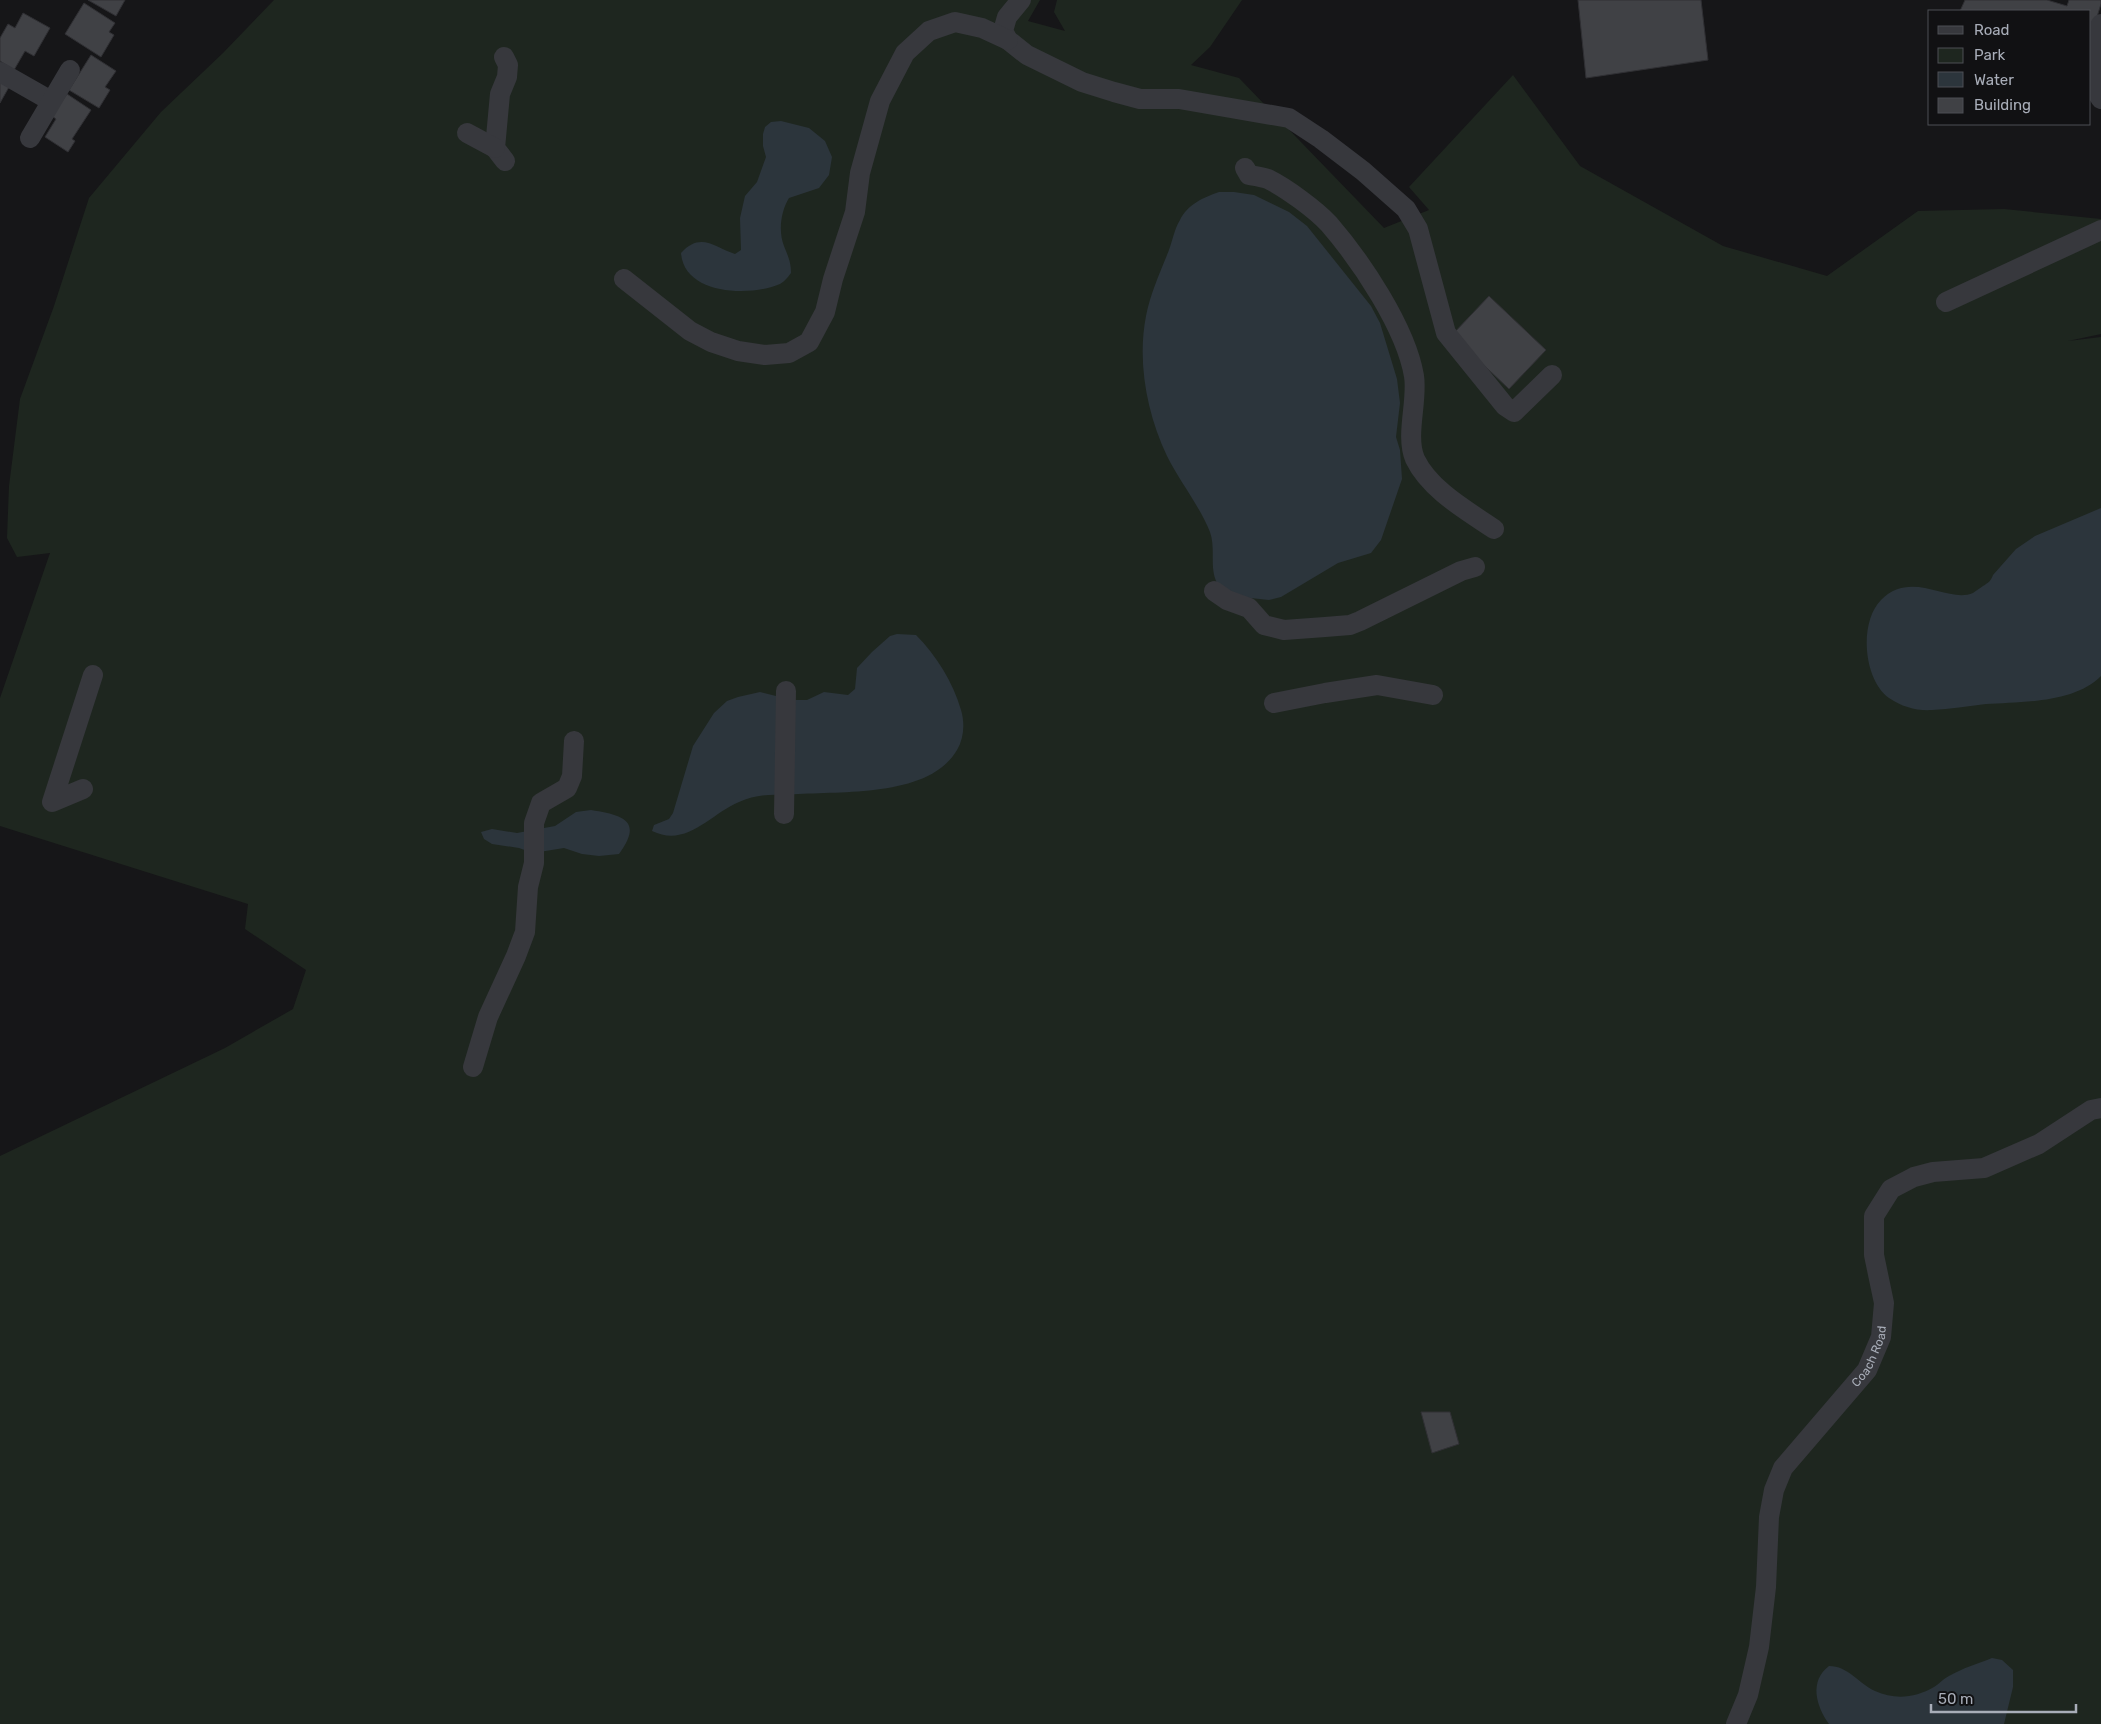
<svg xmlns="http://www.w3.org/2000/svg" width="2101" height="1724" viewBox="0 0 2101 1724" font-family="Rubik,sans-serif">
<rect width="100%" height="100%" fill="#161618"/>
<polygon fill="#1e261f" points="274,0 1040,0 1028,21 1065,31 1054,12 1057,0 1242,0 1210,47 1191,65 1239,78 1384,228 1429,210 1409,187 1513,75 1580,166 1723,246 1827,276 1918,211 2004,209 2101,219 2101,334 2068,341 2101,337 2101,1724 0,1724 0,1156 225,1048 293,1009 306,970 245,929 248,904 0,826 0,698 50,553 17,557 7,538 9,486 20,399 54,306 89,198 161,112 223,53"/>
<g fill="#2c353c">
<path d="M781,121L809,128L825,141L832,157L829,175L819,188L789,198C781,211 778,231 784,246C788,256 791,262 791,273C788,277 784,282 780,284C750,297 684,295 681,253C701,231 715,248 735,254L741,250L740,218L745,196L757,182L766,157L763,146V134L765,127L771,122Z"/>
<path d="M1219,192H1234L1254,195L1289,212L1307,226L1371,306L1380,323L1397,379L1400,403L1396,437L1400,450L1402,479L1381,540L1371,553L1338,563L1281,597L1269,600L1241,597L1217,583C1209,567 1216,549 1210,532C1199,505 1180,482 1167,456C1147,414 1137,362 1146,316C1150,295 1159,275 1167,255C1172,244 1174,229 1180,220C1187,205 1204,197 1219,192Z"/>
<path d="M2101,508V676C2075,703 2021,702 1986,704C1968,706 1950,709 1932,710C1917,711 1902,707 1889,698C1863,679 1859,622 1881,600C1912,569 1948,604 1973,593C1976,591 1980,588 1983,586C1988,583 1991,581 1993,575L2016,549L2035,536Z"/>
<path d="M897,634L916,635C936,655 953,682 961,710C965,723 964,738 957,750C928,800 834,790 785,795C769,794 754,795 739,802C710,814 687,848 652,831L654,825L669,819L673,813L693,746L714,713L727,701L738,697L760,692L792,700H807L824,692L848,695L855,689L857,668L872,652L890,636Z"/>
<path d="M591,810C622,815 644,820 619,854L599,856L582,854L564,848L533,853L519,848L492,844L484,839L481,832L492,829L517,833L555,826L576,812Z"/>
<path d="M1992,1658L2002,1660L2013,1670V1687L2004,1724H1829C1816,1706 1809,1681 1829,1666C1848,1666 1858,1683 1875,1691C1895,1700 1915,1698 1934,1687C1939,1684 1943,1679 1949,1676C1963,1668 1977,1664 1992,1658Z"/>
</g>
<g fill="#404145" stroke="#303034">
<polygon points="88,0 125,0 116,16"/>
<polygon points="1578,0 1701,0 1708,60 1586,78"/>
<polygon points="1965,0 2047,0 2067,6 2069,0 2101,0 2101,4 2090,39 2090,11 1960,11"/>
<polygon points="84,3 115,23 109,32 114,35 101,57 65,34"/>
<polygon points="23,13 50,28 34,56 25,51 14,70 0,61 0,38 8,24 15,28"/>
<polygon points="91,55 116,71 105,87 110,90 99,108 69,90"/>
<polygon points="0,82 9,87 0,103"/>
<polygon points="67,94 91,110 72,139 75,141 68,152 45,137 56,119 52,116"/>
<polygon points="1489,296 1546,350 1509,389 1452,335"/>
<polygon points="1421,1412 1450,1412 1459,1444 1432,1453"/>
</g>
<g fill="none" stroke-linecap="round" stroke-linejoin="round">
<g stroke="#37383d" stroke-width="20">
<polyline points="1021,0 1007,17 1003,31 1008,40 1027,55 1082,82 1114,92 1140,99 1179,99 1289,118 1321,139 1363,171 1406,209 1418,229 1446,333 1505,406 1514,412 1552,375"/>
<polyline points="2101,24 2098,30 2098,94 2101,99"/>
<polyline points="504,57 508,65 507,77 500,94 495,148 505,161"/>
<polyline points="0,72 51,101"/>
<polyline points="467,133 495,148"/>
<polyline points="30,138 70,70"/>
<path d="M1245,168L1249,175C1255,176 1262,177 1268,179C1286,188 1315,209 1329,224C1361,261 1406,328 1414,376C1418,401 1405,435 1415,459C1430,490 1466,510 1494,529"/>
<polyline points="624,279 690,331 711,342 738,351 765,355 789,353 809,342 825,312 833,279 855,212 860,173 880,101 905,53 929,31 955,22 982,28 1008,40"/>
<polyline points="1946,302 2101,230"/>
<polyline points="1214,591 1227,600 1249,608 1264,625 1284,630 1325,627 1350,625 1360,621 1461,571 1475,567"/>
<polyline points="1274,703 1325,693 1377,685 1433,695"/>
<polyline points="83,789 52,802 93,675"/>
<polyline points="784,814 786,691"/>
<polyline points="473,1067 488,1017 516,956 525,932 528,887 534,863 534,823 541,803 567,788 572,776 574,741"/>
<path id="s1" d="M1736,1724L1748,1695L1759,1647L1766,1587L1769,1517L1774,1490L1783,1468L1867,1370L1881,1337L1884,1303L1874,1255V1216L1891,1189L1914,1177L1933,1172L1984,1168L2039,1144L2091,1110L2101,1108"/>
</g>
</g>
<g text-anchor="middle" stroke-width="4" stroke-linejoin="round" paint-order="stroke">
<g font-size="12" fill="#a8adb8" stroke="#111113">
<text dy="4" stroke="none"><textPath href="#s1" startOffset="405">Coach Road</textPath></text>
</g>
</g>
<rect x="1928" y="10" width="162" height="115" fill="#111113" stroke="#4d4f55"/>
<rect x="1938" y="26" width="25" height="8" fill="#37383d" stroke="#4d4f55"/>
<text x="1974" y="35" font-size="15" fill="#a8adb8">Road</text>
<rect x="1938" y="48" width="25" height="15" fill="#1e261f" stroke="#4d4f55"/>
<text x="1974" y="60" font-size="15" fill="#a8adb8">Park</text>
<rect x="1938" y="72" width="25" height="15" fill="#2c353c" stroke="#4d4f55"/>
<text x="1974" y="85" font-size="15" fill="#a8adb8">Water</text>
<rect x="1938" y="98" width="25" height="15" fill="#404145" stroke="#4d4f55"/>
<text x="1974" y="110" font-size="15" fill="#a8adb8">Building</text>
<path d="M1931 1704v8h145v-8" fill="none" stroke="#a8adb8" stroke-width="2.5"/>
<text x="1938" y="1704" font-size="15" fill="#a8adb8" stroke="#111113" stroke-width="4" paint-order="stroke">50 m</text>
</svg>
